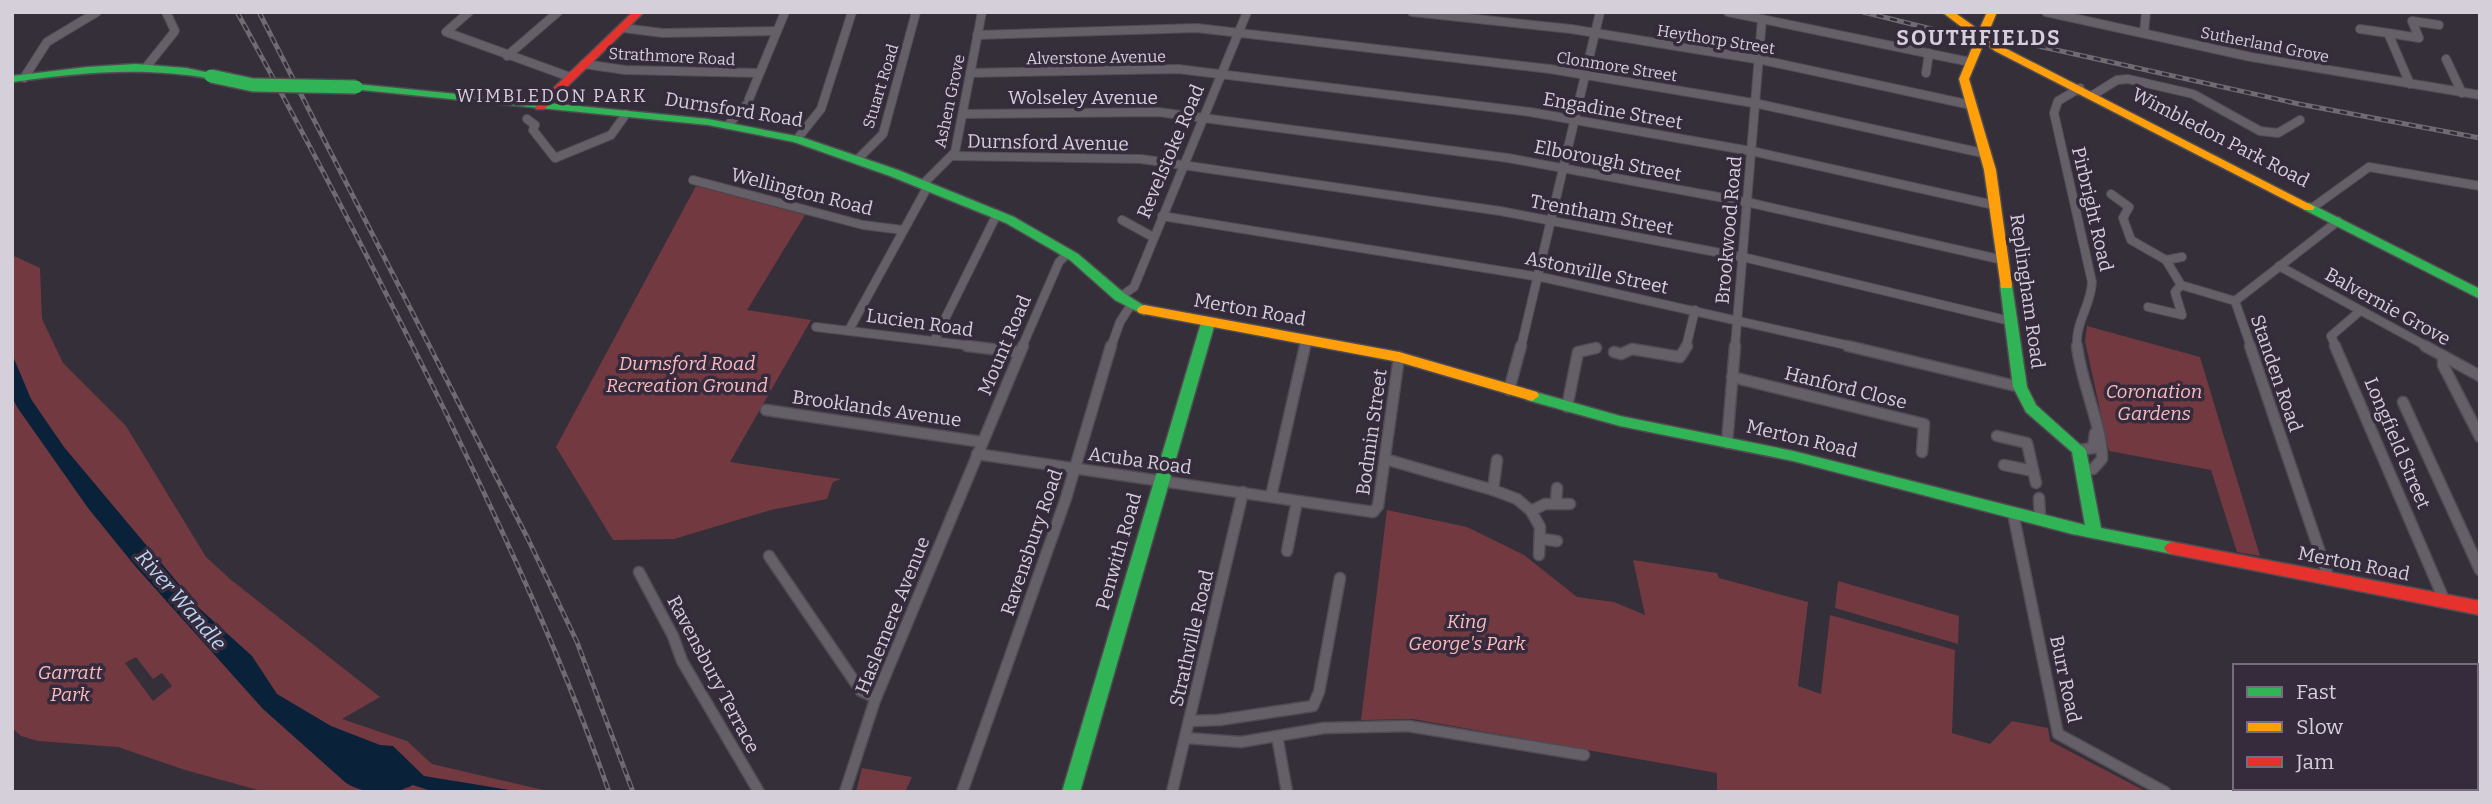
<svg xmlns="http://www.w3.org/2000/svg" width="2492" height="804" viewBox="0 0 2492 804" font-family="Bitter,serif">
<rect width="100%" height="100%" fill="#342f38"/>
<g fill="#733941" fill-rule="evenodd">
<polygon points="696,186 805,215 747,310 811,320 730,462 841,479 833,482 827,499 771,510 674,539 613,540 556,447"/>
<path d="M12,255L40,268L42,319L63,363L126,426L206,557L230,579L380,697L342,719L407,741L432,764L552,792H520L455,781L443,792H265L185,770L118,747L38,741L21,736L12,728ZM136,657L153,679L162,673L172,686L153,701L125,663Z"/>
<polygon points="2087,326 2200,357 2260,556 2237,552 2211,470 2109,451 2085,341"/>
<polygon points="1387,510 1467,527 1524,555 1577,597 1614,602 1645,615 1633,560 1717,573 1719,578 1808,602 1798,686 1821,694 1830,615 1955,650 1952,733 1990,744 2012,721 2048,728 2050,741 2147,792 1717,792 1717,773 1413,719 1361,720"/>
<polygon points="1838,581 1959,616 1958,644 1835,608"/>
<polygon points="862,768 912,777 905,792 856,792"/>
</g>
<path fill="#0a2239" d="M12,354L31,399L64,447L199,608L252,656L277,694L331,726L380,745L393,746L424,776L520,792H434L413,785C392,796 366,795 346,783L263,709L135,566L88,508L17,407L12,397Z"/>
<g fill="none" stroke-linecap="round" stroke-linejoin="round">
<g stroke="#514c54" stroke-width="10">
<g id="street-far1">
<polyline points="469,12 446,32 570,77"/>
<polyline points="1412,12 1571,29 1762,60 1971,105"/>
<polyline points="1728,12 1970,62"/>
<polyline points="2046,12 2251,57 2480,95"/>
<polyline points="623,28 663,33 776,31"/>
<polyline points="2360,29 2388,33"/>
<polyline points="2144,33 2146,12"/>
<polyline points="977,35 1197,28 1550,69 1759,104 1987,154"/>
<polyline points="507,56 558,12"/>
<polyline points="2446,59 2462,93"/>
<polyline points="584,64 625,70 759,73"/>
<polyline points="147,66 175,31 166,12"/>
<polyline points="970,73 1178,69 1530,112 1756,152 1994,205"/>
<polyline points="1926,73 1929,53"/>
<polyline points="24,78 47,42 97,12"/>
<polyline points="2410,84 2388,33 2419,38 2412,21 2439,25"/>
<polyline points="2093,95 2117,80 2128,79 2193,94 2260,131 2278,133 2300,120"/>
<polyline points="749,99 785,12"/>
<polyline points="963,114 1158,112 1508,158 1751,203 2003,260"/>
<polyline points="527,119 535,125 533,130 555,158 611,135 626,114"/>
<polyline points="728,125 746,105"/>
<polyline points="797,139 821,109 852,12"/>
<polyline points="953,156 1141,159 1500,211 1747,258 2010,321"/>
<polyline points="858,159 883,134 916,12"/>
<polyline points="693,180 863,225 903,230"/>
<polyline points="923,184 955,152 982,12"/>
<polyline points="2111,194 2129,207 2123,218 2131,240 2166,260 2181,285 2235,301"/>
<polyline points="2312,208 2369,167 2480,186"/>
<polyline points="1162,216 1546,278 1855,347"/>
<polyline points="1122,220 1153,237"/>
<polyline points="2166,260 2182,257"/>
<polyline points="2279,266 2428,347"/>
<polyline points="1120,297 1134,287 1247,12"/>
<polyline points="2148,307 2182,315 2175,292 2181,285"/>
<polyline points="816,327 981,347"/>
<polyline points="849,330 928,186"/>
<polyline points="934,341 997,214"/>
<polyline points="1022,347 1059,262 1068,253"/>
<polyline points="1111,347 1120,322 1131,305"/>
<polyline points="1304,347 1306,340"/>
<polyline points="1521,347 1600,12"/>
<polyline points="1686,347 1695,310"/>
<polyline points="1735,347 1762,19"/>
<path d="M2077,347C2075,322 2091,306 2092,282L2054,113L2058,101L2080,88"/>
<polyline points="2251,347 2235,301 2338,221"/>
<polyline points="2336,347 2331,336 2360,311"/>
</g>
</g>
<g stroke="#514c54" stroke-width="13">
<g id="street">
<polyline points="967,346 1018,352"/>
<polyline points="1848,346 2020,387"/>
<path d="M2077,346C2081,383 2102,425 2102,459L2093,469L2083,470"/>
<polyline points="2250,346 2329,579"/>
<polyline points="2335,346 2445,602"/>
<polyline points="2425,346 2480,376"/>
<polyline points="1614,352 1621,354 1632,349 1680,357 1687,346"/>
<polyline points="2443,356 2443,365 2480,437"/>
<polyline points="1732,377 1924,424 1922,452"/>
<polyline points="1509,390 1521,346"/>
<polyline points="2403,402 2480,570"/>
<polyline points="1567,407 1578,352 1596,348"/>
<polyline points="766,410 982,442"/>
<polyline points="1997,436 2027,443 2036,483"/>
<polyline points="1727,443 1735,346"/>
<polyline points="2079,450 2093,448 2095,433"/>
<polyline points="977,454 1373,512 1378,506 1399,357"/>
<polyline points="1385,459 1493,490"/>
<polyline points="1497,460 1493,490 1517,499 1531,511 1545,504 1570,504"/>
<polyline points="2004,465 2033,471"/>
<polyline points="1271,496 1305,346"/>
<polyline points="2039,498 2040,519"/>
<polyline points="1556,502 1557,488"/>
<polyline points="1531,511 1540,527 1539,555"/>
<polyline points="2013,513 2058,734 2165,792"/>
<polyline points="1542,539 1557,541"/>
<polyline points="1287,551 1297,501"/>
<polyline points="769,556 861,691 876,698"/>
<polyline points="639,572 673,636 682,661 759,792"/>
<polyline points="1190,721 1219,720 1313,706 1319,692 1340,578"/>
<polyline points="1277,736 1287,792"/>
<polyline points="1185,738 1241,742 1324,728 1408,726 1584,755"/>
<polyline points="845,792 875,700 1023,346"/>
<polyline points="962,792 1066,498 1111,346"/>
<polyline points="1172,792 1243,492"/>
</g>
</g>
<g stroke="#514c54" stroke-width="3">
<g id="fast">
<path d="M136,64L186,68L215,74L216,76L211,79C144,66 79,73 12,82V76L87,67Z"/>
<polygon points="356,84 708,119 801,137 898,170 1014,217 1078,254 1125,294 1151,310 1144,315 1115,300 1070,260 1006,223 890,176 794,142 708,125 352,89 350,87"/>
<polygon points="2309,203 2480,289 2480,299 2305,210 2303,207 2305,204"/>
<polygon points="2006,281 2012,285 2027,387 2036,405 2086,450 2101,528 2172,542 2177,544 2180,548 2177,552 2172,554 2072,534 1793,461 1620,426 1527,400 1525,396 1532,391 1620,416 1793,451 2085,525 2072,452 2026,412 2013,387 2000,285"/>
<polygon points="1208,318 1215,323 1080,792 1062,792 1201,323"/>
</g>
</g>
<g stroke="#514c54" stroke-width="3">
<g id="slow">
<polygon points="1942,12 1954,12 1979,30 1987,12 1997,12 1987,36 2003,47 2315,207 2313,210 2305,210 1995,51 1984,43 1969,79 1996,170 2012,285 2011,288 2001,288 1984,170 1959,79 1976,38"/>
<polygon points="1144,305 1399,352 1537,392 1539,396 1532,401 1399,362 1139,313 1137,310 1139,307"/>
</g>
</g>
<g stroke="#514c54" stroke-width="3">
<g id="jam">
<polygon points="633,12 644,12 544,109 536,109 536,105"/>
<polygon points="2172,542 2480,601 2480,615 2172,554 2167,552 2164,548 2167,544"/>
</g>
</g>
<use href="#street-far1" stroke="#656068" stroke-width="8"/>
<use href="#street" stroke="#656068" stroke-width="10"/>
<use href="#fast" fill="#30b455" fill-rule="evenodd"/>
<use href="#slow" fill="#ff9f0a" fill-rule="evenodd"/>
<use href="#jam" fill="#e5322d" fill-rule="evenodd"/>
<g stroke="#6f6b71" stroke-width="5">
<g id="rail">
<path d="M237,12C309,142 377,274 443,407C504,533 563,659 609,792"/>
<polyline points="259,12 528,539 577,642 633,792"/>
<polyline points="1863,12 1960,36"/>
<polyline points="1998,37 2299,104 2480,138"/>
</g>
</g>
<use href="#rail" stroke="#352b3c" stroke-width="2.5" stroke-dasharray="7" stroke-linecap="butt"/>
<g stroke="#514c54" stroke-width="16" stroke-linecap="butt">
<polyline id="fast-bridge" points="211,76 253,85 356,87"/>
</g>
<use href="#fast-bridge" stroke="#30b455" stroke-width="13"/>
</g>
<g text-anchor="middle" stroke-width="7" stroke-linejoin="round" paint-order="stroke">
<g font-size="16" fill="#d5cfda" stroke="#352b3c">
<text transform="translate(1716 39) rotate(9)" y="6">Heythorp Street</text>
<text transform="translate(2265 44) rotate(11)" y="6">Sutherland Grove</text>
<text transform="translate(672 56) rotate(3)" y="6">Strathmore Road</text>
<text transform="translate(1096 57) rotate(-1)" y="6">Alverstone Avenue</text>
<text transform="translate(1617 66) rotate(9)" y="6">Clonmore Street</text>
<text transform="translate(880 86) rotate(-73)" y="6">Stuart Road</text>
<text transform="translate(949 101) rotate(-78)" y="6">Ashen Grove</text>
</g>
<g font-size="18" letter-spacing="2" fill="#d5cfda" stroke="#352b3c">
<text x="552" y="102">WIMBLEDON PARK</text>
</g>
<g font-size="19" fill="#d5cfda" stroke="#352b3c">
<text x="1083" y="104">Wolseley Avenue</text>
<text transform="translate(734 109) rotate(9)" y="7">Durnsford Road</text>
<text transform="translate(1613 110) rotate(10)" y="7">Engadine Street</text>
<text transform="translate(2221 137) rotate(27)" y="7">Wimbledon Park Road</text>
<text transform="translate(1048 142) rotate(1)" y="7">Durnsford Avenue</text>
<text transform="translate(1170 151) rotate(-67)" y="7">Revelstoke Road</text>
<text transform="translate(1608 160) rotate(11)" y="7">Elborough Street</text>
<text transform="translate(802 191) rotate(14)" y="7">Wellington Road</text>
<text transform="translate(2093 209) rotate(77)" y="7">Pirbright Road</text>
<text transform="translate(1602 214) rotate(11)" y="7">Trentham Street</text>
<text transform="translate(1728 230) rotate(-85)" y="7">Brookwood Road</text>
<text transform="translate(1597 272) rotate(12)" y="7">Astonville Street</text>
<text transform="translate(2028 291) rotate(82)" y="7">Replingham Road</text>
<text transform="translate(2388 306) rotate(29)" y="7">Balvernie Grove</text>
<text transform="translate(1250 309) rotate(10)" y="7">Merton Road</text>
<text transform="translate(920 322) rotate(8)" y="7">Lucien Road</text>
<text transform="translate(1004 345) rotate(-67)" y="7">Mount Road</text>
<text transform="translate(2277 373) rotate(71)" y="7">Standen Road</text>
<text transform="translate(1846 387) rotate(14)" y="7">Hanford Close</text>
<text transform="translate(877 408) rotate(8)" y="7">Brooklands Avenue</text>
<text transform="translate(1371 432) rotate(-82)" y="7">Bodmin Street</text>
<text transform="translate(1802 438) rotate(13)" y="7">Merton Road</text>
<text transform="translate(2398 443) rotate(67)" y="7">Longfield Street</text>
<text transform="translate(1140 460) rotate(8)" y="7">Acuba Road</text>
<text transform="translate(1031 542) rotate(-71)" y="7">Ravensbury Road</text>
<text transform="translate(1118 551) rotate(-74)" y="7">Penwith Road</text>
<text transform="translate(2354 563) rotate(11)" y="7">Merton Road</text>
<text transform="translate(892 615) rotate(-68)" y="7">Haslemere Avenue</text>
<text transform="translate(1191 638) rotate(-77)" y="7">Strathville Road</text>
<text transform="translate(714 674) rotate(62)" y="7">Ravensbury Terrace</text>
<text transform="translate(2066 679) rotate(78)" y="7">Burr Road</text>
</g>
<g font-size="19" font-style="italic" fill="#fcbcbf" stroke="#352b3c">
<text x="687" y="370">Durnsford Road<tspan x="687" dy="22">Recreation Ground</tspan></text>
<text x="2154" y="398">Coronation<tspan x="2154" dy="22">Gardens</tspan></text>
<text x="1467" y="628">King<tspan x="1467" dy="22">George's Park</tspan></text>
<text x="70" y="679">Garratt<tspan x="70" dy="22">Park</tspan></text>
</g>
<g font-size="21" font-weight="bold" letter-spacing="2" fill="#d5cfda" stroke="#352b3c">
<text x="1979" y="45">SOUTHFIELDS</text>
</g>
<g font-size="21" font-style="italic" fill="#bbd7f3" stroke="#352b3c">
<text transform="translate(181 600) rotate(49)" y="7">River Wandle</text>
</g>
</g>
<rect width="2492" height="804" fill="none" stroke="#d5cfda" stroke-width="28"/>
<rect x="2233" y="664" width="245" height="126" fill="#352b3c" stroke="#756d7b" stroke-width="2"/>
<rect x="2247" y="687" width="35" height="10" fill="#30b455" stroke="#756d7b" stroke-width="2"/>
<text x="2296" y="699" font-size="21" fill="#d5cfda">Fast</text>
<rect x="2247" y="722" width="35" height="10" fill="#ff9f0a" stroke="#756d7b" stroke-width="2"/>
<text x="2296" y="734" font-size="21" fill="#d5cfda">Slow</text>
<rect x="2247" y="757" width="35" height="10" fill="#e5322d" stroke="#756d7b" stroke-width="2"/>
<text x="2296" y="769" font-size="21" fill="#d5cfda">Jam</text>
</svg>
